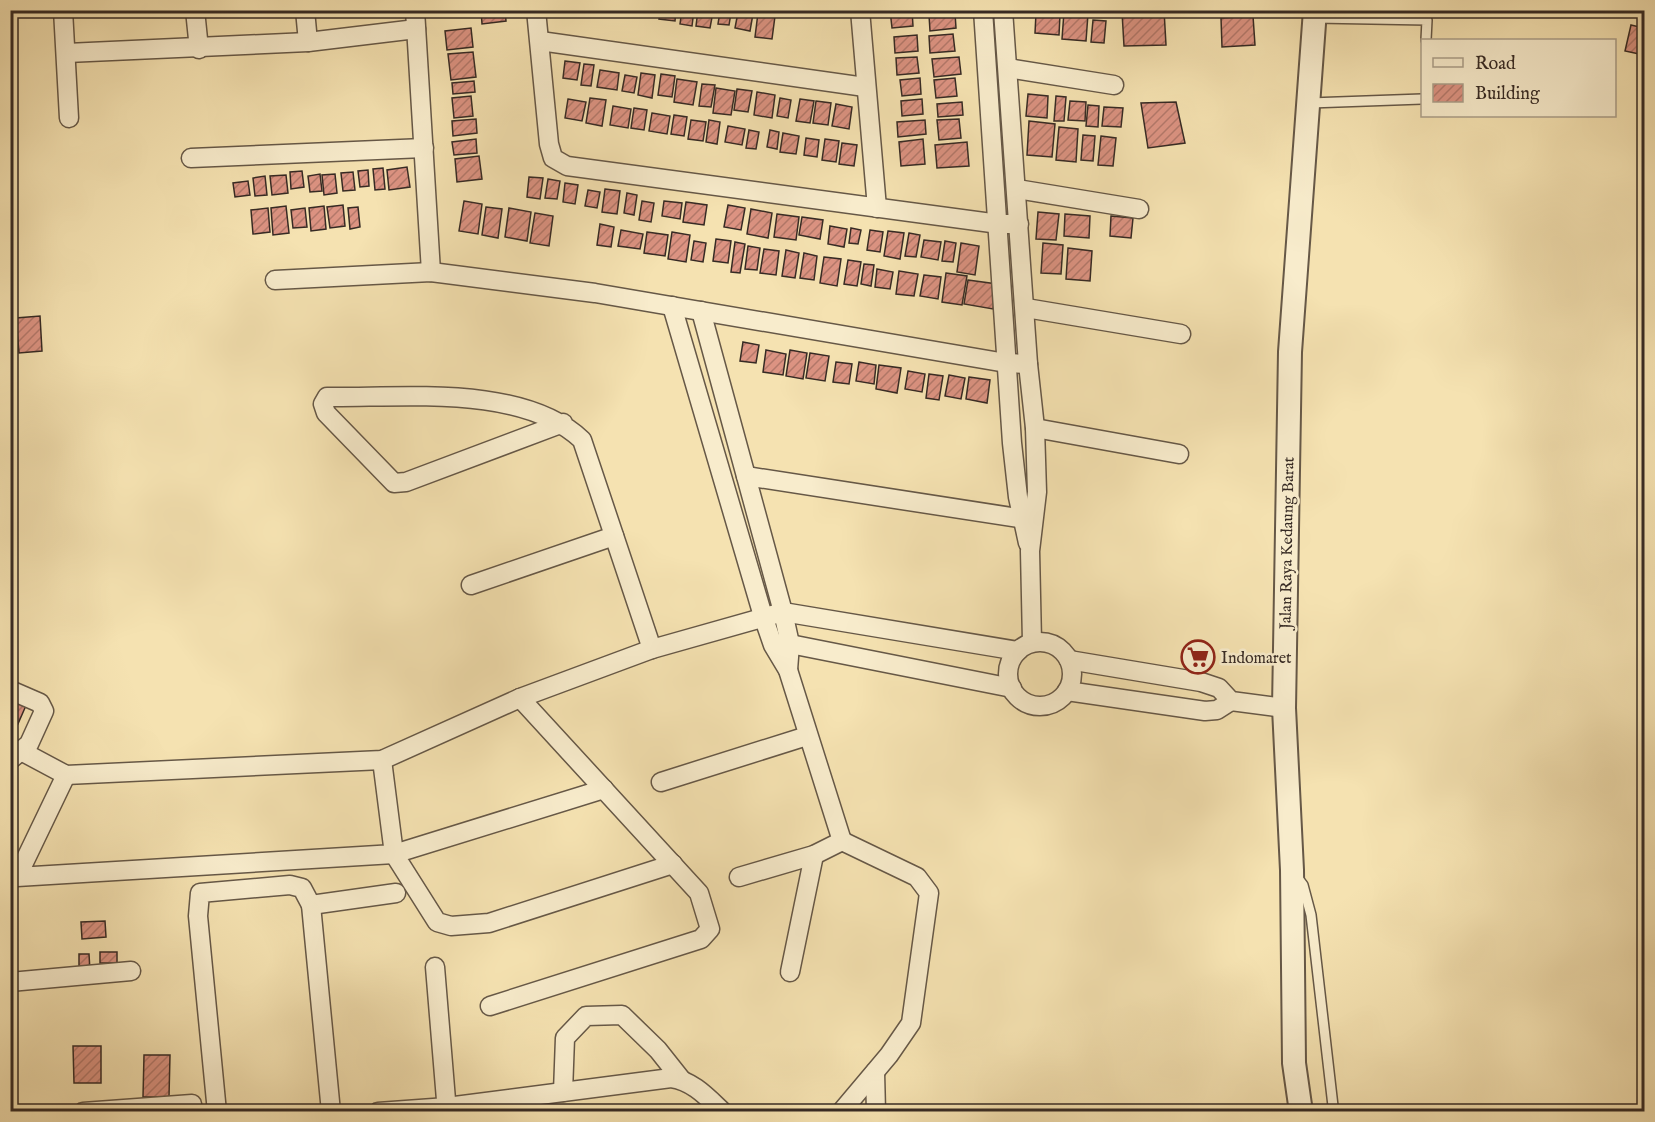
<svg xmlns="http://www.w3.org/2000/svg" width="1655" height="1122" viewBox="0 0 1655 1122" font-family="'IM FELL English',serif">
<defs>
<pattern id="building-hatch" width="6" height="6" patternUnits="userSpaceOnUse" patternTransform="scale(1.5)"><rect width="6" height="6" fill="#dc9382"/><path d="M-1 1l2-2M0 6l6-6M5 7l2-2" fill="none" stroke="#b3786a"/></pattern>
</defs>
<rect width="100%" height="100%" fill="#f5e2b1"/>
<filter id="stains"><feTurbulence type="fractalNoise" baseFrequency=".00333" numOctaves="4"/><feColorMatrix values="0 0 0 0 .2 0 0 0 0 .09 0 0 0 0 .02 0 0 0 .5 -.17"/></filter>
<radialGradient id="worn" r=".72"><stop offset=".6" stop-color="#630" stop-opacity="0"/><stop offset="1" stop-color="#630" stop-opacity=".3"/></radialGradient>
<g fill="url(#building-hatch)" stroke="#362a24" stroke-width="1.5">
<polygon points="481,10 505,10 506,21 482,24"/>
<polygon points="661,10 676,10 675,21 659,19"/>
<polygon points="682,10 694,10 692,26 680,24"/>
<polygon points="698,10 713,12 710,28 696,26"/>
<polygon points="890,10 912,10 913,26 892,28"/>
<polygon points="1164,10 1166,45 1124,46 1122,12"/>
<polygon points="720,11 731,13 729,25 718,24"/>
<polygon points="738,12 753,14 750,31 735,28"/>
<polygon points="1064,12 1088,14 1086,41 1062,39"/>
<polygon points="758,13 775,16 772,39 755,37"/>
<polygon points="955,13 956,28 930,31 929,15"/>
<polygon points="1036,13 1060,15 1059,35 1035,33"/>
<polygon points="1253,16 1255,45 1222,47 1221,18"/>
<polygon points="1093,20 1106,21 1104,43 1091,42"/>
<polygon points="1631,25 1644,28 1644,55 1625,51"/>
<polygon points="471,28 473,47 447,50 445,31"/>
<polygon points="953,34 955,51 930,53 929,36"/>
<polygon points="917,35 918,51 895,53 894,37"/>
<polygon points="473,52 476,77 451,80 448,54"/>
<polygon points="917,57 919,73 897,75 896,58"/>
<polygon points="959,57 961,74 934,77 932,59"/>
<polygon points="565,61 580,63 577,80 563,78"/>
<polygon points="584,64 594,65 591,86 581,85"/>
<polygon points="600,70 619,73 617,90 597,87"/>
<polygon points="641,73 655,75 652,98 638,95"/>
<polygon points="661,74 675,76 672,97 658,95"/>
<polygon points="625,75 637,77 634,93 622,91"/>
<polygon points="920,78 921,94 902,96 900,80"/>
<polygon points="955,78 957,96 936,98 934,80"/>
<polygon points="677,79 697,82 693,105 674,102"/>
<polygon points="474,81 475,92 453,94 452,83"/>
<polygon points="702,84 715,85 711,107 699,106"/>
<polygon points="716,88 735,91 731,115 713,113"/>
<polygon points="737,89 752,91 748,112 734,110"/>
<polygon points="757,92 775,95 772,118 754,115"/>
<polygon points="1028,94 1048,96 1047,118 1026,116"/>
<polygon points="471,96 473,116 454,118 452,98"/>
<polygon points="1056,96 1066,97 1064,121 1054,121"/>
<polygon points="590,98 606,100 602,126 586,123"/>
<polygon points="780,98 791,100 788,118 777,116"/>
<polygon points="568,99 586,102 582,121 565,118"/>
<polygon points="800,99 814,101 810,123 796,121"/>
<polygon points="922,99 923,114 902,116 901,101"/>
<polygon points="816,101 831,103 828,125 813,123"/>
<polygon points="1070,101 1086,102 1085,121 1068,120"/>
<polygon points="962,102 963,115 938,117 937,104"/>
<polygon points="1176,102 1185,143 1148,148 1141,103"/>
<polygon points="836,104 852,107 849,129 832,126"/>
<polygon points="1088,105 1099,106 1098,127 1086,126"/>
<polygon points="613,106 631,109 628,128 610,125"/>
<polygon points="1104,107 1123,108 1121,127 1102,126"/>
<polygon points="634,108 647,110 644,130 631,128"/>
<polygon points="652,113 670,116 667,134 649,131"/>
<polygon points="674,115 687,117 684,136 671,134"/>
<polygon points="476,119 477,133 453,136 452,121"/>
<polygon points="959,119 961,138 939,140 937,120"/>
<polygon points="691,120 706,122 703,141 688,139"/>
<polygon points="709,120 720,122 717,144 706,142"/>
<polygon points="925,120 926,134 898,137 897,122"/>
<polygon points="1029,121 1055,124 1052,157 1027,155"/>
<polygon points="728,126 745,129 742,145 725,142"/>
<polygon points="1059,127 1078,129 1076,162 1056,160"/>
<polygon points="749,130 759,132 756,149 746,148"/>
<polygon points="770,130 779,132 777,149 767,147"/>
<polygon points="783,133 799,136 796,154 780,152"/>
<polygon points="1083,135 1095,136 1093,161 1081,160"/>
<polygon points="1101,136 1116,138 1113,166 1098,165"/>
<polygon points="806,138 819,140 817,157 804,155"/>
<polygon points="476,139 477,153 454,155 452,142"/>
<polygon points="825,139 839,141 836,162 822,160"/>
<polygon points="923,139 925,164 901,166 899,142"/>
<polygon points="967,142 969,166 937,168 935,145"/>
<polygon points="842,143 857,145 854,166 839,164"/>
<polygon points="479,156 482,179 457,182 455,159"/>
<polygon points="407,167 410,187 389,190 387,170"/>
<polygon points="383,168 385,189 375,190 373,169"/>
<polygon points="368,170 369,186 360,187 358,171"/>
<polygon points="302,171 304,187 291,189 290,172"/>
<polygon points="353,172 355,190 343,191 341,173"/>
<polygon points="320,174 322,191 310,192 308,176"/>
<polygon points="335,174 337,193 324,195 322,175"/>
<polygon points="286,175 288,193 272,195 270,176"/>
<polygon points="265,176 267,195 255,196 253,178"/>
<polygon points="529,177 543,178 540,199 527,197"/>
<polygon points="548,179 560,181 557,199 545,198"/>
<polygon points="248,181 250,195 235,197 233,183"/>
<polygon points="565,183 578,185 575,204 563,202"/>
<polygon points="605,189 620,191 617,214 602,212"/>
<polygon points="588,190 600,192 597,208 585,206"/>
<polygon points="627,193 637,195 634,215 624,213"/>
<polygon points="464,201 482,204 478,234 459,231"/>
<polygon points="642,201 654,203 651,222 639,220"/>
<polygon points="664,201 682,203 680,219 662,216"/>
<polygon points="686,202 707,205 704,225 683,222"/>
<polygon points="343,205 345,226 330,228 327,207"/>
<polygon points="728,205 745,208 741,230 724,227"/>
<polygon points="286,206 289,233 273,235 271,208"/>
<polygon points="324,206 326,229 311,231 309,208"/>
<polygon points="358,207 360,227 350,229 348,208"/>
<polygon points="486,207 502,209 498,238 482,235"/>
<polygon points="268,208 270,232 253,234 251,210"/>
<polygon points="305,208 307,227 293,228 291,210"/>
<polygon points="509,208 531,212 527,241 505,237"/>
<polygon points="751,209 772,213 768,238 747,234"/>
<polygon points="1038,212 1059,214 1056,240 1036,239"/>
<polygon points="535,213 553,216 549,246 530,243"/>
<polygon points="777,214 799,217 796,240 774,237"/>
<polygon points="1065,214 1090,216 1089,238 1064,236"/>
<polygon points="1111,216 1133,218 1131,238 1110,236"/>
<polygon points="802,217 823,220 820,239 799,235"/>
<polygon points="600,224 614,227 611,247 597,245"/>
<polygon points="830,226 847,229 844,247 828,244"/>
<polygon points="851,228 861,230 858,244 849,243"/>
<polygon points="621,230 643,234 640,249 618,246"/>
<polygon points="870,230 883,232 880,252 867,250"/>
<polygon points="888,231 904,233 900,259 884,256"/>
<polygon points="647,232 668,235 665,256 644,253"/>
<polygon points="672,232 690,235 686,262 668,259"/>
<polygon points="909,233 920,235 916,257 905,256"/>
<polygon points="716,239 731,241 728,263 713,261"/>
<polygon points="924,240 941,242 938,260 921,257"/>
<polygon points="694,241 706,243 703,262 691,260"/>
<polygon points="945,241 956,243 953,262 942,261"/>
<polygon points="735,242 745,244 740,273 731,272"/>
<polygon points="961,243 979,246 975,275 957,272"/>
<polygon points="1043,243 1063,245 1061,274 1041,273"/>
<polygon points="748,246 760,248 757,270 745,269"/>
<polygon points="1068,248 1092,251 1090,281 1066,279"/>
<polygon points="764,249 779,251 776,275 760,273"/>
<polygon points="786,250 799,253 795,278 782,276"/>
<polygon points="804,253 817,256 814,280 800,278"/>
<polygon points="824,257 841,259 837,286 820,283"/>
<polygon points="848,260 861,262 857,286 844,284"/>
<polygon points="864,264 874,265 871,286 861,284"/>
<polygon points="877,269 893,272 890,289 875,287"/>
<polygon points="899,271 918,274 914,296 896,294"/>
<polygon points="946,273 967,276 962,305 942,302"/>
<polygon points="924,275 941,277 938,299 920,296"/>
<polygon points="968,280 997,284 993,309 964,304"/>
<polygon points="40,316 42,351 19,353 16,318"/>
<polygon points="743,342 759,345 756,363 740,361"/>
<polygon points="766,350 786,354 783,375 763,372"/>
<polygon points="790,350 807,353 803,379 786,376"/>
<polygon points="810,353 829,356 825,381 806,378"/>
<polygon points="836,362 852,364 849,384 833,382"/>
<polygon points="859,362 876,365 874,384 856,381"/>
<polygon points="879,365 901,368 897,393 876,389"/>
<polygon points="908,371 925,374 922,392 905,389"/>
<polygon points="929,374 943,376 939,400 926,398"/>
<polygon points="949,375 965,378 961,399 945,396"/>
<polygon points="969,377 990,380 987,403 966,399"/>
<polygon points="11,694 28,701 17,726 10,723"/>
<polygon points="105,921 106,937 82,939 81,922"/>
<rect x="100" y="952" width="17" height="11"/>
<polygon points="79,954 89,954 90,971 79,971"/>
<polygon points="73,1046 101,1046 101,1083 74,1083"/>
<polygon points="144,1055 170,1055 169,1097 143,1097"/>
</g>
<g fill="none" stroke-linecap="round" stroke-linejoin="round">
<g stroke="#665847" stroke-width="12">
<g id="service">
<polyline points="1315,18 1427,20 1426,40"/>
<polyline points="1310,103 1422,99"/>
<polyline points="1297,877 1303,885 1311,915 1333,1106"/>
</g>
</g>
<g stroke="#665847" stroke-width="21">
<g id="minor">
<polyline points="63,10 69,118"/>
<polyline points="195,10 199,49"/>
<polyline points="305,10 308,42"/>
<polyline points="415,10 431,272"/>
<polyline points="536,10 549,144 553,158 567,166 999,224 1019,224"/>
<polyline points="860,10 877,208"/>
<polyline points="983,10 1012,443 1018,497 1028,543"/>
<polyline points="1003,10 1028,364 1035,428 1037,492 1030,551 1032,642"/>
<polyline points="540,41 865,87"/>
<polyline points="67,53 308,42 416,29"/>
<polyline points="1008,68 1114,85"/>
<polyline points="191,158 424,148"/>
<polyline points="1017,189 1139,209"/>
<polyline points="275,280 431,272 595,293 1006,363 1028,364"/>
<polyline points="672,306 763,616 773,645 788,670 842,841"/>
<polyline points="1026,308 1181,334"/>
<polyline points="701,311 783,612 790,644 788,670"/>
<path d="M563,423L406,482L394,483L326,413L323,404L327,397C403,398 523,384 582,440L652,649"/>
<polyline points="1035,428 1179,454"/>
<polyline points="746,476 1031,520"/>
<polyline points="471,585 614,536"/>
<circle cx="1040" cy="674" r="32"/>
<polyline points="781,644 790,644 1012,688"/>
<polyline points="1069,660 1201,682 1219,688 1231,701 1284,708"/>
<polyline points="10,690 40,703 44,711 29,744 10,760"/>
<polyline points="1067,691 1205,711 1217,710 1231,701"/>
<polyline points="21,751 66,775 382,760 520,698 652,649 783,612 1018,651"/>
<polyline points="66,775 17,877 394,854 382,760"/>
<polyline points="661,782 807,736"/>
<polyline points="604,789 394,854 437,922 451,926 489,923 673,864"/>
<polyline points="739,877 814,855 842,841 917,877 929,893 911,1023 889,1055 841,1112"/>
<polyline points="311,905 331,1112"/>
<polyline points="435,967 447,1112"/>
<polyline points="790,972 814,855"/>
<polyline points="10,982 131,971"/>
<polyline points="490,1006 701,939 710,929 699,893 520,698"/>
<polyline points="875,1072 876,1112"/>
<polyline points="563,1092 565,1038 586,1016 622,1015 658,1050 681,1079"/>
<polyline points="83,1112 192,1104"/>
<polyline points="217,1112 198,916 200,893 290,885 302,888 311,905 396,893"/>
<path d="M378,1112L447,1107L671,1078C693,1081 707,1097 723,1112"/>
</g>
</g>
<g stroke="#665847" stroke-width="26">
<polyline id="tertiary" points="1301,1112 1294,1063 1292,870 1284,708 1290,352 1315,10"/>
</g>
<use href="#service" stroke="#f8eccc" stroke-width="9"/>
<use href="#minor" stroke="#f8eccc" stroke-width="18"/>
<use href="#tertiary" stroke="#f8eccc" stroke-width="22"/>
</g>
<defs>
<g id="supermarket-ring" transform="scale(1.725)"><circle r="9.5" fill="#f8eccc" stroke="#8f2418" stroke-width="1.5"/><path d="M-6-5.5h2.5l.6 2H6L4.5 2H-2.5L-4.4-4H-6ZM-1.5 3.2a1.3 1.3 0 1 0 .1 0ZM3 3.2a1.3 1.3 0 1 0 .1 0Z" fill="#8f2418"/></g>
</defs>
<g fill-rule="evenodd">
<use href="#supermarket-ring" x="1198" y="657"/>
</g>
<g text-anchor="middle" stroke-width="5" stroke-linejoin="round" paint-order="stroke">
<g font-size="16" fill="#362a24" stroke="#f8eccc">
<text transform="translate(1286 543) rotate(-89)" y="6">Jalan Raya Kedaung Barat</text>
</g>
<g font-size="16" fill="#362a24" stroke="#f8eccc" text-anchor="start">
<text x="1221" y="663">Indomaret</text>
</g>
</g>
<rect width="1655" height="1122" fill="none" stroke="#f5e2b1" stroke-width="36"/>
<rect x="12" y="12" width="1631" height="1098" fill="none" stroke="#362a24" stroke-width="3"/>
<rect x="18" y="18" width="1619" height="1086" fill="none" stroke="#362a24" stroke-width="1.5"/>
<rect x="1421" y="39" width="195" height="78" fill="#f8eccc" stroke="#aa9e89" stroke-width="1.5"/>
<rect x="1433" y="58" width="30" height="9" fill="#f8eccc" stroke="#aa9e89" stroke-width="1.5"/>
<text x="1475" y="69" font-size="18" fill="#362a24">Road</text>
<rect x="1433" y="84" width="30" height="18" fill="url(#building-hatch)" stroke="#aa9e89" stroke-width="1.5"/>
<text x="1475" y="99" font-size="18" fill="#362a24">Building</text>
<rect width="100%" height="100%" filter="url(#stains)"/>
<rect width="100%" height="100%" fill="url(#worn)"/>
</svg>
